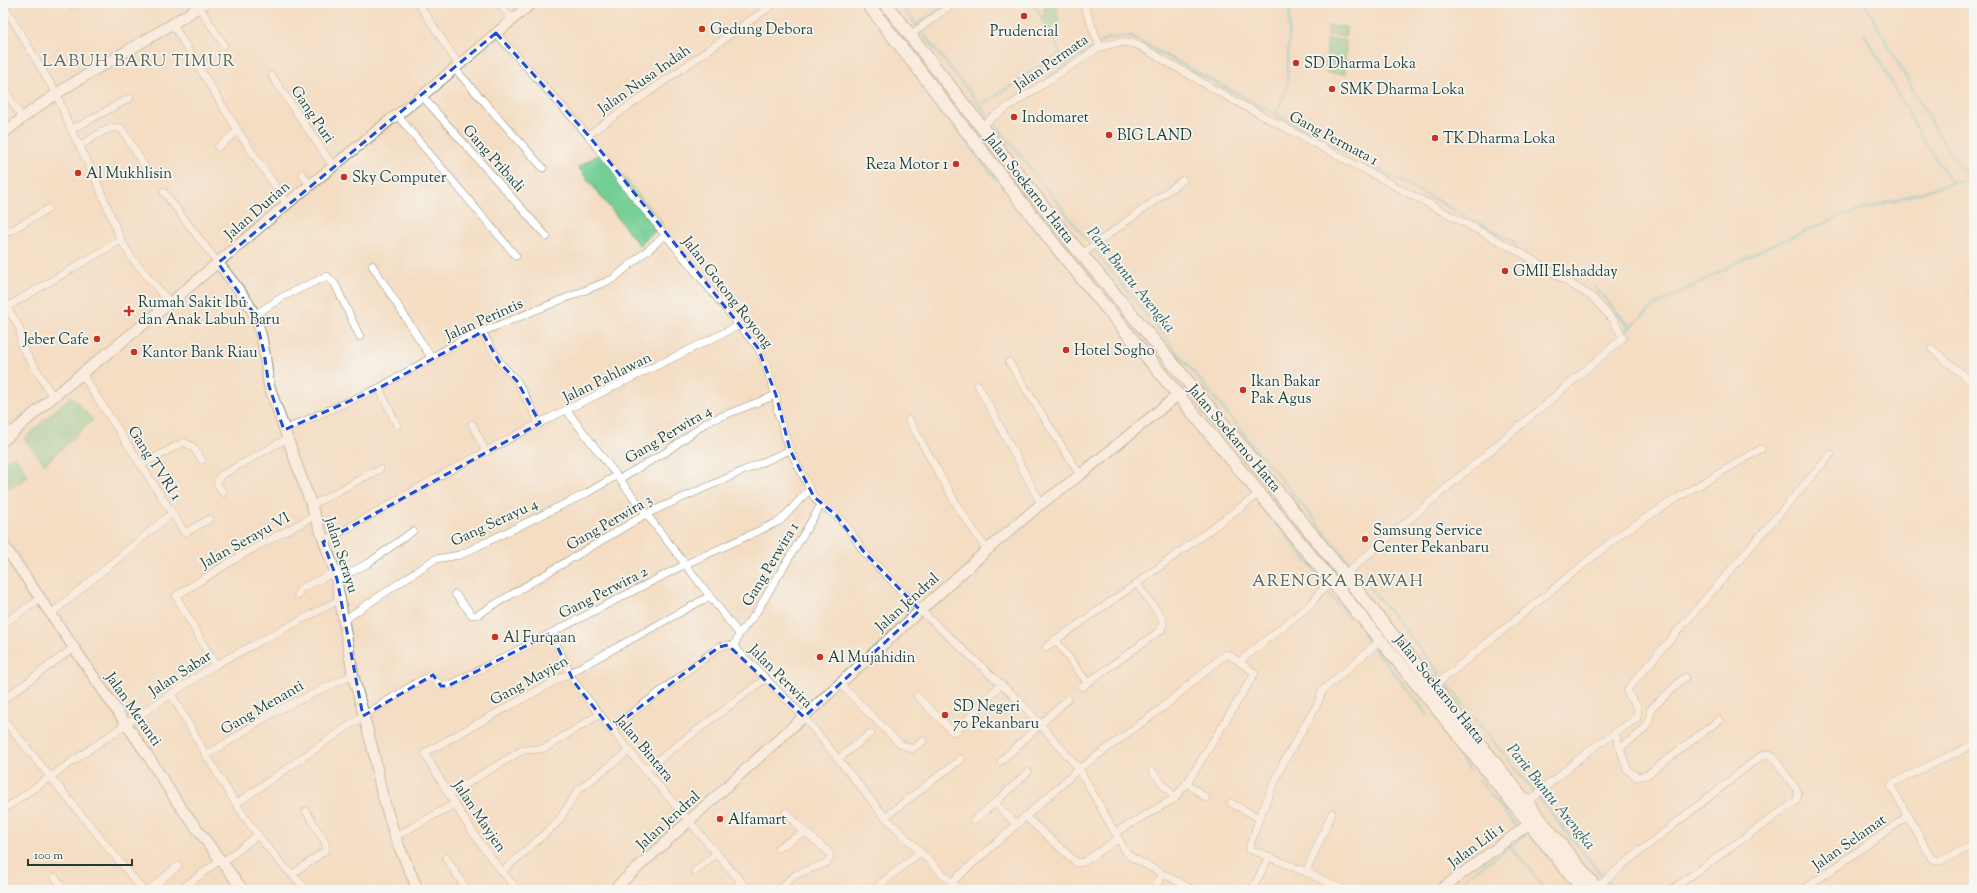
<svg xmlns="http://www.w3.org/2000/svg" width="1977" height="893" viewBox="0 0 1977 893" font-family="'Sorts Mill Goudy',serif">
<rect width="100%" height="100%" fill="#f6f6f2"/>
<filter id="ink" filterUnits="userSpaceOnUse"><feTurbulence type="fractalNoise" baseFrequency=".025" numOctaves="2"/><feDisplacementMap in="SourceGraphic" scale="8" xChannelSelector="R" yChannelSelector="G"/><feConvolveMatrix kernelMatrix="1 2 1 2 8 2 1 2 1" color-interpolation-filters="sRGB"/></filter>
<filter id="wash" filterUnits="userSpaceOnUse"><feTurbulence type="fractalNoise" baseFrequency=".012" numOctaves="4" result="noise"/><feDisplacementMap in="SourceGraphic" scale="16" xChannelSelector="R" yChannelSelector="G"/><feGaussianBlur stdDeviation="0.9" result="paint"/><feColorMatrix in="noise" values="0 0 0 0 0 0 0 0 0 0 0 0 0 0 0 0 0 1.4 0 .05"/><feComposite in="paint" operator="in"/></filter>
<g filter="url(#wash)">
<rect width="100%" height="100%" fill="#f4ddc2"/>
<g fill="#75ce94" stroke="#4a8664">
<polygon points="1055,3 1059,11 1056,13 1060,20 1057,21 1059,24 1048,30 1042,17 1046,15 1043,9"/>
<polygon points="1328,26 1346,27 1346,36 1327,35"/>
<polygon points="1327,39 1346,40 1345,74 1326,73"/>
<polygon points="603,152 663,224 639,245 578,167"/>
<polygon points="71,396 93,420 45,464 24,439"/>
<polygon points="15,456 28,477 3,493 3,463"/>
</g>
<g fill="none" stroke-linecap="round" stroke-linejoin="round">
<g stroke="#55c2cd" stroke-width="2">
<polyline points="899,3 989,117"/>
<polyline points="1034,3 1066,64"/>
<polyline points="917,25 948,3"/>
<polyline points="1864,33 1921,136 1952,183"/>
<polyline points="1050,76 1108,38 1131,37 1516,243"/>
<polyline points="938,104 996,180"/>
<polyline points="980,106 1060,53"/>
<polyline points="1276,115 1287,87 1290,3"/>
<polyline points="992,120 1091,245"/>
<polyline points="1093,249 1351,565"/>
<polyline points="1594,286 1630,327"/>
<polyline points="1623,333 1655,306 1759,251 1842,216 1952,183 1969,180 1934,128 1865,3"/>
<polyline points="1259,502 1318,574"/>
<polyline points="1355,569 1440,674"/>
<polyline points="1326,590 1349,618"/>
<polyline points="1362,633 1428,715"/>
<polyline points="1447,683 1469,711"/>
<polyline points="1473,716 1535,793"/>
<polyline points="1458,755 1470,770"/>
<polyline points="1479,780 1518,829"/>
<polyline points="1538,797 1614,890"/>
<polyline points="1522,834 1523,836 1510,846 1546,890"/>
<polyline points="1449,890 1510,846"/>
</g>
</g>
</g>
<g filter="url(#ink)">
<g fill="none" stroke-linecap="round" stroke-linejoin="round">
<g stroke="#8a8d7b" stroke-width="8">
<g id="street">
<polyline points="72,3 74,6"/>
<polyline points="418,3 459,65"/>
<polyline points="499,3 513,20"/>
<polyline points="1083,3 1100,47"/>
<polyline points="3,4 56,93 71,130 94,175 121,240 131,257 170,303"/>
<polyline points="199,7 224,45"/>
<polyline points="173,25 238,131 287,204"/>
<polyline points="496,33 588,135 622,182 758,348 764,360 776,395 778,413 790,450 814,497 821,505 836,515 849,529 864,552 920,610 1015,697 1040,724 1079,769 1126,852 1131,857 1194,890"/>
<polyline points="910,35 954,3"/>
<polyline points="455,69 543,168"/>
<polyline points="272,76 333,166"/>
<polyline points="3,88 22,117"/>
<polyline points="422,96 547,237"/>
<polyline points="397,115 516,256"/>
<polyline points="981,127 994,116 1100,47 1120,42 1136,44 1233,100 1523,254 1592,297 1614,321 1623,338 1344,575"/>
<polyline points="71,130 130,98"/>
<polyline points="588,135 775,3"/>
<path d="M80,146C90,140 109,124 121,128L148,172"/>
<polyline points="218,147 238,131"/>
<polyline points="302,174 310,185"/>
<polyline points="163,191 218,263"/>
<polyline points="3,235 48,209"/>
<polyline points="1082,254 1183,180"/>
<polyline points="372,265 432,359"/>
<polyline points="1973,292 1974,293"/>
<polyline points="3,300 20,329 21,345 53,397"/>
<polyline points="7,307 121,240"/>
<polyline points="255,315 282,297 327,276 335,284 360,337"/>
<polyline points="482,332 500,363 517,381 540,424"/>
<polyline points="1932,349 1974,384"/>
<polyline points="1009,362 1080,475"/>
<polyline points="978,385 1041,504"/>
<polyline points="379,388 397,425"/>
<polyline points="567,411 739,634"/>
<polyline points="909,420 958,507 987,550"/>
<polyline points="3,421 11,435"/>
<polyline points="472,424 486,452"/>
<polyline points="284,430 379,388 462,340 613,279 667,234"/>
<polyline points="141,465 184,442 193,447 202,460"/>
<polyline points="619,479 666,452 707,422 776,395"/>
<polyline points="223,493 217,483 220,476 286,439"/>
<polyline points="821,505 756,613 739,634 734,647 804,717 885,817 959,890"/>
<polyline points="310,506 380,469"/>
<polyline points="172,513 185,533 209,519"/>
<polyline points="323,542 436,478 535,425 740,325"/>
<polyline points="337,579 367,564 413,531"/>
<polyline points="455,594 472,615 477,615 646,514 790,450"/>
<polyline points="298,595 300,589 335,572"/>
<polyline points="51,614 172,513 82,374"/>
<polyline points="344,620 435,559 460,555 587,493 616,476"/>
<polyline points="3,624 40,599"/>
<polyline points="551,633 574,682 629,751 748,890"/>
<polyline points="1055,639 1087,682"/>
<polyline points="1046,647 1140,581 1260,493"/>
<polyline points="1240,661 1311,604 1320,592 1331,582"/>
<polyline points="215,665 176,596 243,554 314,516"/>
<polyline points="840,684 900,744 912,749 923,741"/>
<polyline points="1082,687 1161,630 1163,625 1162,618 1137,584"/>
<polyline points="1433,687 1621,534 1677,498 1761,449"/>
<path d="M171,694C211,762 248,837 308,890"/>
<polyline points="917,696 953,732 958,730 1001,684"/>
<polyline points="3,700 73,648"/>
<polyline points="3,719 143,890"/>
<polyline points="611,729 719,647 728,645 734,647"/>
<polyline points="1615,733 1627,769 1637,777 1647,775 1719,720"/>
<polyline points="1974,744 1893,783 1891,786 1932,859 1940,861 1974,845"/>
<path d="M1620,748C1634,737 1652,729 1650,710L1685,677"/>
<polyline points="207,755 276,711 353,675"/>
<polyline points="838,759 871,733"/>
<polyline points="1001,761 1068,699"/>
<polyline points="645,770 766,678"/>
<polyline points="1152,771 1175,798"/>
<polyline points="1187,783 1206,798"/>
<path d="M449,794L521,751C529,748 537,751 545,748L600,714"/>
<polyline points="237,803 363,716 416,683 431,676 441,686 448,686 686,564 780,521 810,489"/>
<polyline points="995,803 1016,824"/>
<polyline points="1231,803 1259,818"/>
<polyline points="1527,803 1587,752 1637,718 1638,708 1627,692 1631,685 1831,454"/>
<polyline points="3,810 126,724 215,665 341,599"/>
<polyline points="1332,813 1306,872 1249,849 1259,818 1283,763 1317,705 1323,690 1380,641"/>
<polyline points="1025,816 1077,863 1084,862 1118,839"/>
<polyline points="885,817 961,759"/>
<polyline points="974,820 995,803 1028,772"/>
<polyline points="395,837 454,804"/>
<polyline points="778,848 805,832"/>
<polyline points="446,858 467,890"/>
<polyline points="222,863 258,835"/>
<polyline points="503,871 558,822 578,790 629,751"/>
<polyline points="695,871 717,853"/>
<polyline points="1306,872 1344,890"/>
<polyline points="293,874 326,850 326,844 306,811"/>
<polyline points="55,877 64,890"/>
<polyline points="952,882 1079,769 1162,708 1222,657 1228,654 1255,673 1191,777 1175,798 1116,832"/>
<polyline points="1596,888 1624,864 1762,755 1768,754 1773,757 1797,790 1798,795 1796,801 1671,890"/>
<polyline points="149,890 178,866"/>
<polyline points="180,890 220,860"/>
<path d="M518,890C480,849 453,802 425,754L426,752L710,596"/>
<polyline points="731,890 741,882"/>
<polyline points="778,890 795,875 826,863 830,858 830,853 805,832 786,812"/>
<polyline points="873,890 920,852"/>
<polyline points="1153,890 1163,874"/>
<polyline points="1252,890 1269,857"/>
<polyline points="1803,890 1901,821 1908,814"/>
</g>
</g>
<g stroke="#8a8d7b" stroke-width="12">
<g id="secondary">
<path d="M3,134C64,81 139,48 205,3"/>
<path d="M218,263C228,276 239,289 248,303C263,326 265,359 269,386L335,572L353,675L374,754L381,790L395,837L418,890"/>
<polyline points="3,441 53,397 170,303 287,204 390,120 422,96 532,3"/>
<polyline points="3,544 148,756 177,802 243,890"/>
<polyline points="613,890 987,550 1041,504 1080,475 1178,395"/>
<polyline points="1440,890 1529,824"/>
</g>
</g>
<g stroke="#8a8d7b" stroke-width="14">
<g id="primary">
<polyline points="867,3 1057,248 1438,710 1583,890"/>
<polyline points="885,3 1068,238 1235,438 1527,803 1598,890"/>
</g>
</g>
<use href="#street" stroke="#fff" stroke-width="7"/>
<use href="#secondary" stroke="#fff" stroke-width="10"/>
<use href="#primary" stroke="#fff" stroke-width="12"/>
</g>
</g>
<path d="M0 0H1977V893H0ZM496,33L588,135L758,348L776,395L790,450L814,497L836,515L864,552L920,610L804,717L728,645L719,647L611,729L574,682L551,633L448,686H441L433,675L363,716L337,579L323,542L540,423L517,381L500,363L482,332L379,388L284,430L269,386L264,352L255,315L218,263Z" fill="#f4ddc2" fill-opacity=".55" fill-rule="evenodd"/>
<path fill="none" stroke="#1d4ed8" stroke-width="3" stroke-dasharray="8 5" stroke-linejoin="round" d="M496,33L588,135L758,348L776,395L790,450L814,497L836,515L864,552L920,610L804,717L728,645L719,647L611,729L574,682L551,633L448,686H441L433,675L363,716L337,579L323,542L540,423L517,381L500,363L482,332L379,388L284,430L269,386L264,352L255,315L218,263Z"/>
<g fill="#c8321e" stroke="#f6f6f2" stroke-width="1.5">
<circle cx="1024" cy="16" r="4"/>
<circle cx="702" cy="29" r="4"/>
<circle cx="1296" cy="63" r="4"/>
<circle cx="1332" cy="89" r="4"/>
<circle cx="1014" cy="117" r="4"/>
<circle cx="1109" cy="135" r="4"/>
<circle cx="1435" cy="138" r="4"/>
<circle cx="956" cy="164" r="4"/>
<circle cx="78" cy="173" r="4"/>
<circle cx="344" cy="177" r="4"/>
<circle cx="1505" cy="271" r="4"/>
<path d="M127 305h4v4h4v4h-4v4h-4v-4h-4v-4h4z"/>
<circle cx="97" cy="339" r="4"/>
<circle cx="1066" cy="350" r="4"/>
<circle cx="134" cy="352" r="4"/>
<circle cx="1243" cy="390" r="4"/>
<circle cx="1365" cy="539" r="4"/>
<circle cx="495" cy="637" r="4"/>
<circle cx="820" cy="657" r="4"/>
<circle cx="945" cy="715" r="4"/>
<circle cx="720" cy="819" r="4"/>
</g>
<g text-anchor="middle" stroke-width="3.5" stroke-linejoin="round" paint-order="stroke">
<g font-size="15" fill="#1f3d34" stroke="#f6f6f2" text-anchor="start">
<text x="710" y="34">Gedung Debora</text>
<text x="1024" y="36" text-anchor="middle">Prudencial</text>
<text x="1304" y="68">SD Dharma Loka</text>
<text x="1340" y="94">SMK Dharma Loka</text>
<text x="1022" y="122">Indomaret</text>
<text x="1117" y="140">BIG LAND</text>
<text x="1443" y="143">TK Dharma Loka</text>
<text x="948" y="169" text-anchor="end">Reza Motor 1</text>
<text x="86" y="178">Al Mukhlisin</text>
<text x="352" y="182">Sky Computer</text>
<text x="1513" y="276">GMII Elshadday</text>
<text x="138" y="307">Rumah Sakit Ibu<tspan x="138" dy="17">dan Anak Labuh Baru</tspan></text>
<text x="89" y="344" text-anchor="end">Jeber Cafe</text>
<text x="1074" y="355">Hotel Sogho</text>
<text x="142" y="357">Kantor Bank Riau</text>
<text x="1251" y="386">Ikan Bakar<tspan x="1251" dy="17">Pak Agus</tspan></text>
<text x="1373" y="535">Samsung Service<tspan x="1373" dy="17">Center Pekanbaru</tspan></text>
<text x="503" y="642">Al Furqaan</text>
<text x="828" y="662">Al Mujahidin</text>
<text x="953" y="711">SD Negeri<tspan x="953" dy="17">70 Pekanbaru</tspan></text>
<text x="728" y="824">Alfamart</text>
</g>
<g font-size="15" fill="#1f3d34" stroke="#f6f6f2">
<text transform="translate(1051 62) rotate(-35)" y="5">Jalan Permata</text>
<text transform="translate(644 79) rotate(-35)" y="5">Jalan Nusa Indah</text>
<text transform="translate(313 114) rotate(56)" y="5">Gang Puri</text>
<text transform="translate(1334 138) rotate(28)" y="5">Gang Permata 1</text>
<text transform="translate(494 158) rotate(48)" y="5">Gang Pribadi</text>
<text transform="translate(1030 188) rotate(52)" y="5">Jalan Soekarno Hatta</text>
<text transform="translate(257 210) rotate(-41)" y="5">Jalan Durian</text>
<text transform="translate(728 292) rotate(52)" y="5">Jalan Gotong Royong</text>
<text transform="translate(484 319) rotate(-24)" y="5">Jalan Perintis</text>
<text transform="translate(607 377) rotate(-26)" y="5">Jalan Pahlawan</text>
<text transform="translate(668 434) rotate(-31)" y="5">Gang Perwira 4</text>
<text transform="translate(1235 438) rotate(50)" y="5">Jalan Soekarno Hatta</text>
<text transform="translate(155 463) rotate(57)" y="5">Gang TVRI 1</text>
<text transform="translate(494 522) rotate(-25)" y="5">Gang Serayu 4</text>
<text transform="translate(609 522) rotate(-30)" y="5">Gang Perwira 3</text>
<text transform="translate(245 540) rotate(-29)" y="5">Jalan Serayu VI</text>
<text transform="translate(342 555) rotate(72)" y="5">Jalan Serayu</text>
<text transform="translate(770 564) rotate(-59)" y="5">Gang Perwira 1</text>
<text transform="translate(603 592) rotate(-27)" y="5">Gang Perwira 2</text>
<text transform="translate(907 602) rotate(-42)" y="5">Jalan Jendral</text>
<text transform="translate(180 673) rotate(-33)" y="5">Jalan Sabar</text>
<text transform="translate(781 676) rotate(45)" y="5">Jalan Perwira</text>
<text transform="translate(529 680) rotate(-29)" y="5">Gang Mayjen</text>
<text transform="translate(1440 689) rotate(51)" y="5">Jalan Soekarno Hatta</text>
<text transform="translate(262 707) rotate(-30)" y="5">Gang Menanti</text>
<text transform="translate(134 709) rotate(55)" y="5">Jalan Meranti</text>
<text transform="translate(645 748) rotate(50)" y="5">Jalan Bintara</text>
<text transform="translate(480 816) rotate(56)" y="5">Jalan Mayjen</text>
<text transform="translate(668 820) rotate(-42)" y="5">Jalan Jendral</text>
<text transform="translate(1849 842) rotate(-35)" y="5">Jalan Selamat</text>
<text transform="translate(1476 845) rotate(-36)" y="5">Jalan Lili 1</text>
</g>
<g font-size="16" font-style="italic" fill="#2c5e5a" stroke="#f6f6f2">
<text transform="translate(1132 279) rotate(51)" y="6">Parit Buntu Arengka</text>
<text transform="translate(1552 796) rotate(51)" y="6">Parit Buntu Arengka</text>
</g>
<g font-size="17" letter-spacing="1" fill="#626454" stroke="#f6f6f2">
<text x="139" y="66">LABUH BARU TIMUR</text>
<text x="1338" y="586">ARENGKA BAWAH</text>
</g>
</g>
<rect width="1977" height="893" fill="none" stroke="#f6f6f2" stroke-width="16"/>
<path d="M28 859v6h104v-6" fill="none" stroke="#1f3d34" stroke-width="2"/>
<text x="34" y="859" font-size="12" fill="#1f3d34" stroke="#f6f6f2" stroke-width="3" paint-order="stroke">100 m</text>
</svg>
